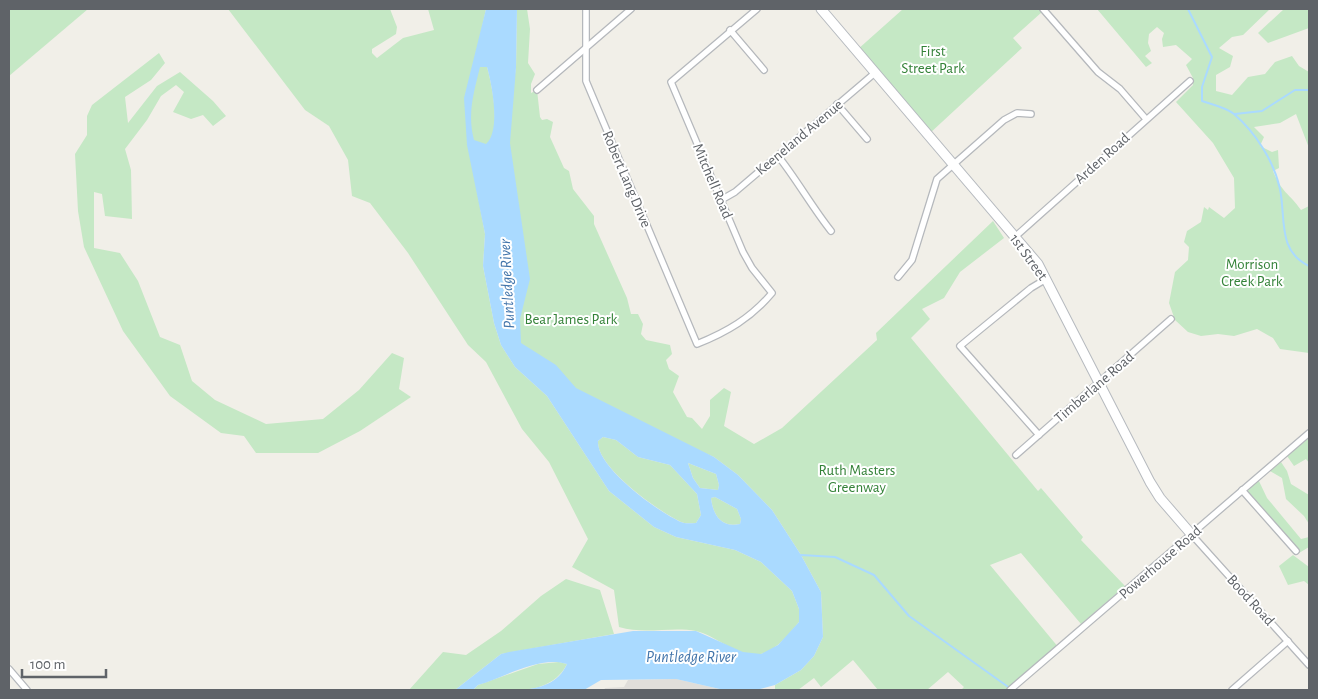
<svg xmlns="http://www.w3.org/2000/svg" width="1318" height="699" viewBox="0 0 1318 699" font-family="'Alegreya Sans',sans-serif">
<rect width="100%" height="100%" fill="#f1efe8"/>
<polygon fill="#e0deda" points="676,679 724,690 604,690 605,688 624,687 628,680"/>
<g fill="#c5e8c5">
<polygon points="9,9 88,9 9,76"/>
<path d="M228,9H390L397,27L396,34L372,49V53L377,58L403,38L434,30L428,9H486L475,60L480,67H487C492,84 499,123 492,139C487,147 478,156 472,164L485,234L483,266L494,323L501,345L515,367L547,396L609,491L654,527L676,537L735,550L761,562L792,591L799,609V622C789,634 777,650 761,654C738,658 717,636 696,631C671,626 646,635 619,627L614,590L572,567L588,539L549,462L522,429L486,362L468,345L408,253L370,203L352,196L348,160L329,126L305,110Z"/>
<polygon points="517,9 527,9 530,29 528,63 535,74 531,84 531,93 537,90 540,117 542,120 547,119 553,122 550,137 564,168 569,171 573,189 594,216 594,224 627,298 631,314 638,314 643,324 641,334 646,340 670,345 672,354 666,360 669,369 679,376 673,392 687,417 692,418 702,429 710,416 710,400 724,388 731,392 724,426 754,444 782,428 877,340 876,333 993,221 1004,238 960,272 944,298 922,309 930,319 911,338 1038,491 1041,488 1083,537 1081,540 1125,586 1081,624 1021,553 990,565 1059,648 1010,690 961,690 964,687 948,672 927,690 878,690 853,660 821,687 814,678 798,690 775,690 775,685 801,670 814,656 823,637 821,592 801,555 772,510 738,475 714,457 580,401 524,352 515,336 509,111 516,68"/>
<polygon points="903,9 1039,9 1042,12 1013,38 1022,48 929,134 857,50"/>
<path d="M1097,9H1270L1243,35L1232,37L1219,48L1233,56L1230,67L1216,75V91L1232,95L1248,77L1265,74L1275,62L1292,56L1299,66L1309,72V148L1296,114L1280,123L1254,127L1264,137L1260,146L1272,152L1278,150L1279,168L1273,171C1281,192 1290,194 1301,210L1309,206V353L1280,349L1273,338L1257,329L1234,336L1218,334L1201,336L1188,332L1175,320L1169,303L1175,272L1188,260L1189,247L1184,242L1187,231L1201,222L1204,207L1208,210L1209,207L1224,218L1235,208L1234,178L1213,143L1176,102L1193,85V78L1186,65L1192,59L1176,45L1163,47L1162,39L1164,33L1157,27L1149,34L1148,43L1151,51L1145,56L1152,63L1146,67Z"/>
<polygon points="1284,9 1309,9 1309,28 1268,43 1258,33"/>
<polygon points="159,53 165,63 151,80 125,97 128,123 157,86 180,72 213,101 226,116 213,126 203,115 191,119 173,112 184,92 176,85 161,96 147,120 125,149 131,170 132,219 105,216 102,194 94,192 94,248 120,253 138,281 160,337 180,345 192,381 215,400 266,424 323,419 359,390 392,353 404,358 399,389 411,397 360,431 318,453 256,453 244,436 221,433 170,396 123,331 84,247 78,211 75,154 87,135 87,116 92,105"/>
<path d="M603,437L616,440L638,457L670,465L697,494L701,515L696,523C691,523 685,524 681,522C658,511 596,467 598,441Z"/>
<polygon points="1309,437 1309,463 1306,459 1294,466 1287,456"/>
<polygon points="1281,462 1287,471 1291,484 1309,495 1309,524 1304,516 1286,499 1282,478 1270,471"/>
<polygon points="688,463 716,474 719,485 718,490 700,488 693,478"/>
<polygon points="1258,479 1267,498 1301,539 1309,537 1309,547 1299,553 1247,492"/>
<path d="M715,497L737,509L741,519L740,524C721,528 713,515 711,498Z"/>
<polygon points="1293,555 1309,567 1309,585 1304,581 1288,585 1279,566"/>
<polygon points="566,579 600,590 614,634 501,654 455,690 409,690 443,652 466,655 501,631 541,596"/>
<path d="M559,662L567,664C550,698 505,690 473,690L478,685L538,664Z"/>
</g>
<path fill="#aadaff" fill-rule="evenodd" d="M486,9H517L516,68L510,143L530,279L520,319L521,343L556,365L576,388L714,457L738,475L772,510L801,555L821,592L823,637L814,656L801,670L775,685L756,690H724L676,679L601,680L584,690H521C540,688 558,684 567,664C539,655 504,678 478,685L473,690H455L501,654L509,652L633,631H696L743,652L761,654L778,645L799,622V609L792,591L761,562L735,550L676,537L654,527L609,491L547,396L515,367L501,345L494,323L483,266L485,234L467,145L464,98ZM480,67H487C492,85 501,131 486,144L474,140C467,114 474,92 480,67ZM603,437L616,440L638,457L670,465L697,494L701,515L696,523C691,523 685,524 681,522C658,512 596,467 598,441ZM688,463L716,474L719,485L718,490L700,488L693,478ZM715,497L737,509L741,519L740,524C721,528 713,515 711,498Z"/>
<g fill="none" stroke-linecap="round" stroke-linejoin="round">
<g stroke="#aadaff" stroke-width="2">
<path d="M1188,9L1212,57L1202,87V101C1213,105 1225,107 1234,114C1255,132 1274,161 1280,189C1286,218 1277,251 1309,266"/>
<polyline points="1235,114 1262,111 1295,90 1309,90"/>
<polyline points="801,555 835,557 874,575 909,616 1011,689"/>
</g>
<g stroke="#b5b8bc" stroke-width="8">
<g id="street">
<path d="M586,9V81L697,344C727,332 751,318 772,293L752,268L743,252L671,82L757,9"/>
<polyline points="1043,9 1098,72 1120,89 1146,119"/>
<polyline points="730,30 764,70"/>
<polyline points="537,90 631,9"/>
<polyline points="837,104 867,139"/>
<path d="M778,156C797,180 812,207 831,231"/>
<polyline points="954,164 1004,120 1017,113 1031,114"/>
<polyline points="721,200 735,192 876,72"/>
<polyline points="1016,236 1190,81"/>
<polyline points="898,277 912,260 937,179 954,164"/>
<polyline points="1039,435 960,346 1031,288 1046,279"/>
<polyline points="1016,455 1171,319"/>
<polyline points="1242,490 1296,551"/>
<polyline points="1192,535 1309,665"/>
<polyline points="9,669 27,690"/>
<polyline points="1010,690 1309,433"/>
<polyline points="1232,690 1288,641"/>
</g>
</g>
<g stroke="#b6babf" stroke-width="11">
<polyline id="secondary" points="821,9 1038,264 1150,482 1160,498 1192,535"/>
</g>
<use href="#street" stroke="#fff" stroke-width="5.5"/>
<use href="#secondary" stroke="#fff" stroke-width="9"/>
</g>
<g text-anchor="middle" stroke-width="4" stroke-linejoin="round" paint-order="stroke">
<g font-size="15" fill="#348238" stroke="#fff">
<text x="933" y="56">First<tspan x="933" dy="17">Street Park</tspan></text>
<text x="1252" y="269">Morrison<tspan x="1252" dy="17">Creek Park</tspan></text>
<text x="571" y="324">Bear James Park</text>
<text x="857" y="475">Ruth Masters<tspan x="857" dy="17">Greenway</tspan></text>
</g>
<g font-size="15" fill="#5f6368" stroke="#fff">
<text transform="translate(799 137) rotate(-40)" y="5">Keeneland Avenue</text>
<text transform="translate(1102 158) rotate(-42)" y="5">Arden Road</text>
<text transform="translate(627 179) rotate(67)" y="5">Robert Lang Drive</text>
<text transform="translate(713 181) rotate(67)" y="5">Mitchell Road</text>
<text transform="translate(1029 257) rotate(54)" y="5">1st Street</text>
<text transform="translate(1094 387) rotate(-41)" y="5">Timberlane Road</text>
<text transform="translate(1160 562) rotate(-41)" y="5">Powerhouse Road</text>
<text transform="translate(1251 600) rotate(48)" y="5">Bood Road</text>
</g>
<g font-size="16" font-style="italic" fill="#4174aa" stroke="#fff">
<text transform="translate(506 284) rotate(-93)" y="6">Puntledge River</text>
<text x="691" y="662">Puntledge River</text>
</g>
</g>
<rect width="1318" height="699" fill="none" stroke="#5f6368" stroke-width="20"/>
<path d="M22 669v8h84v-8" fill="none" stroke="#5f6368" stroke-width="2.5"/>
<text x="30" y="669" font-size="15" fill="#5f6368" stroke="#ffffff" stroke-width="4" paint-order="stroke">100 m</text>
</svg>
